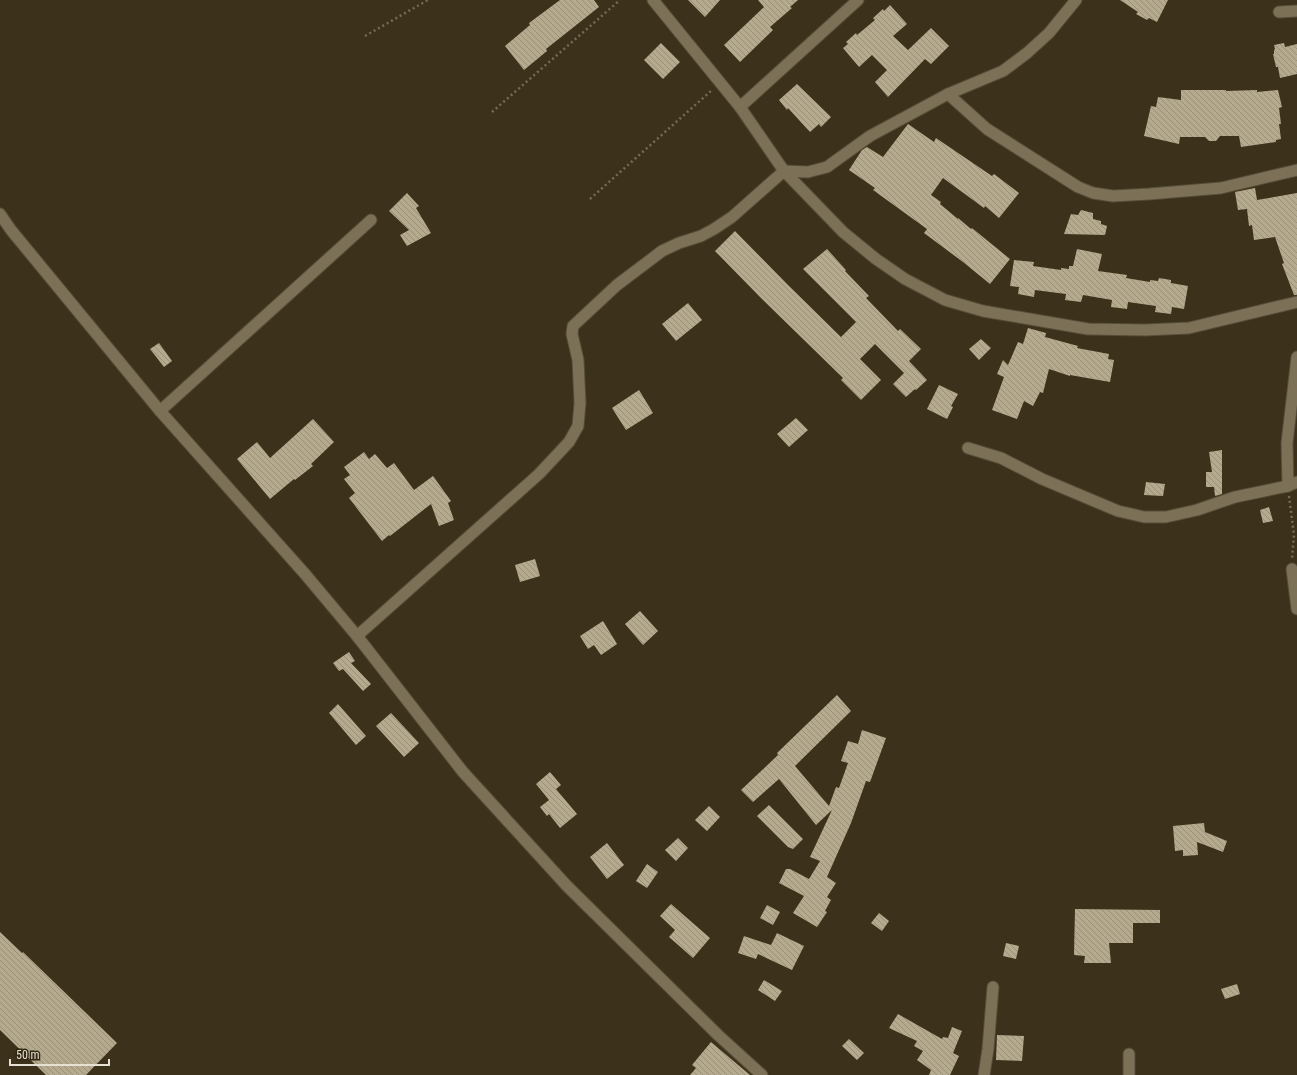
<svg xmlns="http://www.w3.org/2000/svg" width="1297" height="1075" viewBox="0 0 1297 1075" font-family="'Roboto Condensed',sans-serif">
<defs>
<pattern id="building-back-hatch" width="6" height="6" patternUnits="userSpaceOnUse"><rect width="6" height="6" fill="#b5aa8e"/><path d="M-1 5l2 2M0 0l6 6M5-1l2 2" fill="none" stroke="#99907a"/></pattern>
</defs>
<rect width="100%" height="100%" fill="#3c321b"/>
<g fill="url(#building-back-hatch)">
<polygon points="560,0 594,0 599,7 546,49 547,51 524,70 505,46 530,25 529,23"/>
<polygon points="688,0 720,0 705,17"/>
<polygon points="758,0 798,0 790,7 792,8 770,27 773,30 740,62 724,45 764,7"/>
<polygon points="1120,0 1168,0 1157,22 1149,18 1147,20 1136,14 1138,12"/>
<polygon points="890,5 907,24 893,36 908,50 931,28 949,46 931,64 925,59 888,97 875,82 887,70 872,55 859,67 843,48 848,44 846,42 856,33 857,35 875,20 873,18 883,9 884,11"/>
<polygon points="661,43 680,62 663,79 644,60"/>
<polygon points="1284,43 1285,47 1297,44 1297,74 1280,78 1278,67 1276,67 1273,54 1274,54 1274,50 1275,49 1274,45"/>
<polygon points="797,84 831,117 821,127 819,124 810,132 788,108 787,110 779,100"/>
<polygon points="1181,90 1226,90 1226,91 1257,90 1257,92 1278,90 1282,107 1279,108 1281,124 1279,124 1281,139 1276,140 1276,142 1241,147 1239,136 1220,136 1216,141 1209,141 1205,137 1180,137 1179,144 1144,136 1151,106 1156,107 1158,97 1181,100"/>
<polygon points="908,124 934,142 936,138 992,176 994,174 1019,193 999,218 985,206 984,208 943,178 931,195 941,202 940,204 958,219 958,218 971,229 972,228 1010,259 990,284 963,262 924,233 927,229 873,190 875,188 849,170 862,150 867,147 883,157"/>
<polygon points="1255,188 1257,200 1297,193 1297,295 1294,295 1282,264 1284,263 1275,237 1254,240 1252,225 1249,226 1247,209 1238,210 1235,192"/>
<polygon points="407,193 419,206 416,208 431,233 407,246 400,235 409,230 389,211"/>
<polygon points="1081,210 1093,213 1093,219 1101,221 1101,224 1107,226 1105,235 1064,234 1071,214 1078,215"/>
<polygon points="735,231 787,284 841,337 856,322 803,269 827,249 846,270 845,271 869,296 866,298 898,331 900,329 921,349 909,361 927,380 916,390 915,389 906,397 893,384 904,373 875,344 860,359 881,380 861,400 841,380 843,378 760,297 715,251"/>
<polygon points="1077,249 1102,254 1098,271 1127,275 1126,278 1150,282 1150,280 1158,281 1159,278 1171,280 1171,283 1188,286 1184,309 1172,307 1171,314 1155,312 1156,306 1128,302 1127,309 1111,307 1112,300 1083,295 1081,302 1065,300 1066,294 1035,290 1034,297 1018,294 1019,287 1010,286 1014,260 1034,262 1033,266 1061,270 1061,268 1069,269 1069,266 1073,266"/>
<polygon points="688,303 702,320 676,341 662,324"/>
<polygon points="1028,328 1046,333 1045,337 1078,346 1077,348 1109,354 1108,359 1114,360 1110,382 1070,375 1070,376 1049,369 1043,393 1040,392 1033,406 1024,401 1017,419 992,410 1004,377 997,374 1003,360 1008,365 1018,342 1023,344"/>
<polygon points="981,339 991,348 979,360 969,349"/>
<polygon points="159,343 172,361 164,367 150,349"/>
<polygon points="939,385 958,394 951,406 953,407 947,419 927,409"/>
<polygon points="639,390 653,413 626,430 612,408"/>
<polygon points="796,418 808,430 789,447 777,434"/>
<polygon points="313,419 334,442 311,464 313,466 295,480 294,479 270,499 237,459 257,442 270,458"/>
<polygon points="1222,450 1222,494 1215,496 1214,487 1206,487 1206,472 1212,472 1209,452"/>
<polygon points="364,452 369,459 375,454 387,468 394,463 414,490 433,476 451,501 448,503 454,520 439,526 431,504 390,536 389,535 382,541 349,498 355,493 344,479 350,475 344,467"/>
<polygon points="1146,482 1165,484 1163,496 1144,495"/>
<polygon points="1269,507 1273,521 1263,523 1260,510"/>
<polygon points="535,559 540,576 520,582 515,565"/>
<polygon points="640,611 658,631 643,645 625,624"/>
<polygon points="603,621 617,644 601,655 594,645 588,649 580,636"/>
<polygon points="349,652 355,661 351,663 371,684 363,691 343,669 339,671 333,663"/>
<polygon points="837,695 851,711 795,766 829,806 836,787 839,788 848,763 841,761 848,741 858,744 862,730 886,738 870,782 866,781 851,823 827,877 836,883 827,897 831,900 825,911 827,912 817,927 793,913 804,896 779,883 786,869 790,869 809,879 820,861 810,857 832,810 816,825 779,779 753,802 741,790 778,755 777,753"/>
<polygon points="338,704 366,736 356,745 329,713"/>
<polygon points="391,713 419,743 404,757 376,726"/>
<polygon points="550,772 561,785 556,789 577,814 560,828 549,814 547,816 540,807 549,800 536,784"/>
<polygon points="769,805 803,839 793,849 788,847 757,816"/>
<polygon points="709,806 720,817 707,831 695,820"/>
<polygon points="1204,823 1205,832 1227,841 1223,852 1197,842 1198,855 1183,856 1183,850 1175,851 1173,826"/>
<polygon points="678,838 688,848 676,861 665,850"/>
<polygon points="607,843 624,865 607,879 590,857"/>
<polygon points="647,864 658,872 647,888 636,881"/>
<polygon points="671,904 710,938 693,958 669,937 675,930 660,916"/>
<polygon points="767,905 780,912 773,925 760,918"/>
<polygon points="1075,909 1160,910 1160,923 1133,923 1133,943 1109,943 1111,963 1084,963 1085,956 1074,955"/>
<polygon points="879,913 889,921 882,931 871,923"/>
<polygon points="0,932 22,953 23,952 117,1043 86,1075 46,1075 0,1030"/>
<polygon points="777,933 804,946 792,970 758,954 756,959 738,953 744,936 771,945"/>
<polygon points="1006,943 1019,946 1016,959 1003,956"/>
<polygon points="764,980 782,991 775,1001 758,990"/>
<polygon points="1237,984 1240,994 1225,999 1221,989"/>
<polygon points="898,1014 942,1039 943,1037 948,1038 952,1027 962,1031 953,1053 959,1056 950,1075 929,1075 931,1070 917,1060 923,1051 914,1046 917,1041 889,1028"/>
<polygon points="997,1035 1024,1036 1022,1061 996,1060"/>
<polygon points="849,1039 864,1053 857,1060 842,1046"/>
<polygon points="711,1042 750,1075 690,1075 696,1068 692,1065"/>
</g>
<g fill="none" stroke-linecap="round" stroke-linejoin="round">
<g stroke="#564d39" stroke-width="13">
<g id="minor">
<polyline points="653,0 740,107 784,171 843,232 876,259 905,279 945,300 983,311 1088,329 1145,330 1189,328 1297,302"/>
<polyline points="1279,12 1297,11"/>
<polyline points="948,94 987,129 1078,187 1093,193 1113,196 1149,194 1221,188 1297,170"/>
<polyline points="740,107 858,0"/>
<polyline points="0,214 11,230 160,411 305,574 357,636 463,772 567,886 718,1035 762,1075"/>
<polyline points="160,411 371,220"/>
<polyline points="968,448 1001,458 1042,479 1118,511 1144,517 1166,517 1197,510 1235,497 1288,486 1297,482"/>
<polyline points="1288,486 1287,443 1297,357"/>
<polyline points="1292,569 1297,609"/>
<polyline points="357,636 539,474 569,442 578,426 580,403 578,360 572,334 573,326 617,285 662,251 679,243 701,236 714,229 732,217 784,171 808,172 827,167 870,136 948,94 1003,71 1027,53 1049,33 1076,0"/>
<polyline points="1129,1054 1129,1075"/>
<polyline points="984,1075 988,1049 993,987"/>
</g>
</g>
<g stroke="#756c58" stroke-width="2.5" stroke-dasharray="2 3" stroke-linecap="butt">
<polyline points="365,36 428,0"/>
<polyline points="492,112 620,0"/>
<polyline points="590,199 712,90"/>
<polyline points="1289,496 1294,535 1292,559"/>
</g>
<use href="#minor" stroke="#7c7157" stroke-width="11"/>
</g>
<path d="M10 1059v6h99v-6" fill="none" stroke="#e6e0d2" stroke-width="2"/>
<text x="16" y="1059" font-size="12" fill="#e6e0d2" stroke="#322811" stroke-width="3" paint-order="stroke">50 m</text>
</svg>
